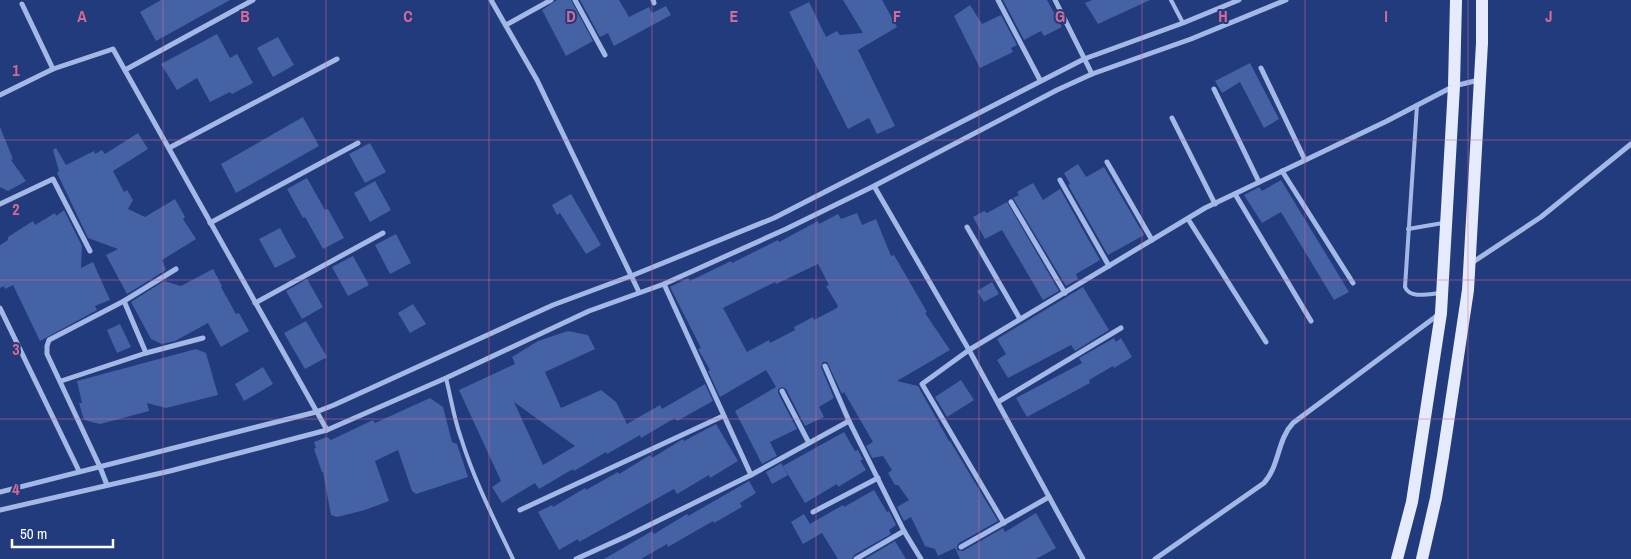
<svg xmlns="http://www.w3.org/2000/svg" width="1631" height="559" viewBox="0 0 1631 559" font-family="'Archivo Narrow',sans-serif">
<rect width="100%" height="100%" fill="#213b7c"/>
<g fill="#4562a4" fill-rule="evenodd">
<polygon points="161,0 230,0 156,41 140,12"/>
<polygon points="557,0 571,0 593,41 566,56 542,10"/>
<polygon points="580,0 619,0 629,17 649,7 652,13 666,6 671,15 614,46 608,33 600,37"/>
<polygon points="843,0 882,0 897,27 858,50 895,126 877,134 869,118 848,129 789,12 809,2 826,37 837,31 840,35 863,33"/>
<polygon points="1003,0 1047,0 1062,27 1044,36 1041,31 1024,40"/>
<polygon points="1092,0 1150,0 1098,24 1085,3"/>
<polygon points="970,5 982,24 1001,15 1017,45 1011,48 1013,52 980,68 954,16"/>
<polygon points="217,34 230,58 237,54 253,83 232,94 230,92 210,102 197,78 177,90 161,64"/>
<polygon points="278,37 294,65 273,77 257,48"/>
<polygon points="1250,63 1279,119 1264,128 1240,82 1222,93 1215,81"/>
<polygon points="303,117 319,146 236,193 221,164"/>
<polygon points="0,127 13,159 11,160 26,181 8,191 0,187"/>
<polygon points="138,133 148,149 113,171 124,192 127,190 133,200 128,209 145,217 175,199 185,217 183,219 196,239 162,260 166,270 127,294 106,255 118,249 88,238 57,173 59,171 53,150 56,148 66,165 94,151 95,154 102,150 105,154"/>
<polygon points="370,143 386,172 365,183 349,154"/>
<polygon points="1078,164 1086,177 1104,167 1144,235 1108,255 1068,185 1070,184 1064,173"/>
<polygon points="307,178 325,210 328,209 344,238 323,249 305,217 303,218 287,189"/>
<polygon points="1281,180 1349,292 1334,300 1281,212 1262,223 1244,195 1259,187 1262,191"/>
<polygon points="375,181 391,210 370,222 354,193"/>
<polygon points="1033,183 1043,200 1060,189 1100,260 1076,274 1078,279 1066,286 1013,198 1019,195 1017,192"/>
<polygon points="571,194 601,245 586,254 560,213 557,215 552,205"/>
<polygon points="1007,202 1059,291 1043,300 1002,230 985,239 973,217 984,211 987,213"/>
<polygon points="64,210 82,246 81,268 93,262 110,300 95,306 97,310 40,341 13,285 5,289 4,286 0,288 0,245 8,240 8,237 33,221 35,225 55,213 56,216"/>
<path d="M857,213L862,225L876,219L891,256L894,255L927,312L925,313L950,350L897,381L918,386L949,441H950L998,521L959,543L957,546V550L963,551L1003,528L1005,532L1036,513L1056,548L1036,559H960L955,548L938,556L935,549L925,546L911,517L904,521L897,507L909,500L898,485H895L888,473L892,470L883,456L872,458L866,446L873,442L844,392L842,394L827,362H823L821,367L834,398L819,407L824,417L805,426L786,389L782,387L778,389V393L797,429L770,442L777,456L762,464L735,411L776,387L766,370L720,397L708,371L710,370L698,349L701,348L670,287L688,278L690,281L731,261L732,263L778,240L779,242L818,221L819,224L838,214L841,219ZM818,264L829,285L826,286L838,306L837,308L814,320L813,317L794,327L795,330L770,343L769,340L747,352L723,308L775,282L776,284Z"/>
<polygon points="280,228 296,257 275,268 259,239"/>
<polygon points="396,234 411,263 390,274 375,245"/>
<polygon points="353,256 369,285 348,296 332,267"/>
<polygon points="213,269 222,286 221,287 236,314 239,313 249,331 221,347 208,323 175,341 162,344 151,339 131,302 164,281 181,286"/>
<polygon points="307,279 323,307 302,319 286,291"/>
<polygon points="992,282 999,294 984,302 977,291"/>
<polygon points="1083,287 1109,330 1075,351 1071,345 1008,378 997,360 1006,354 997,339"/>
<polygon points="413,304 426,324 410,333 398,313"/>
<polygon points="306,321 327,357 305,369 284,333"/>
<polygon points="120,324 131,347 117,353 107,330"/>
<path d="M568,331L588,335L595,349L545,372L561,408L601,390L616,402L627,424L660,405L662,409L705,384L713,401L677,421L675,418L641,438L640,435L607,454L606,452L574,471L573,469L539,489L535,483L502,503L492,487L501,481L459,390L515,364L512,357L538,341ZM514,402L575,446L543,465Z"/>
<polygon points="1114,338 1116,342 1121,338 1132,357 1114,368 1113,366 1089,380 1090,383 1027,417 1016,398 1082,363 1079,358"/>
<polygon points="196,349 206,353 218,395 166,408 147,403 149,411 100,424 84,420 79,403 82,403 77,381"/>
<polygon points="263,367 273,384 244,401 235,384"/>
<polygon points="961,380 974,400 947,417 935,397"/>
<polygon points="430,398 443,407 452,442 457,444 468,477 416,494 412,491 398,450 375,461 389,501 365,510 337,517 331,515 323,472 322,472 314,449 316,448 314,442 327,437 331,440 373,420 375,423"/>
<polygon points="716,424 738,461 710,478 709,475 677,494 674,489 579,542 578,539 559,550 538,512 552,505 553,507 585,488 586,490 618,472 619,474 650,455 652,458 683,439 684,441"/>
<polygon points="844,432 855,451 858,450 863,460 860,460 866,470 838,487 837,484 805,503 783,466"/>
<polygon points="781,463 788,475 772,484 766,472"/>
<polygon points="749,481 756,493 740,503 742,507 714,523 713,521 668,547 667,544 641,559 604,559 652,531 654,534 687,514 688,516"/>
<polygon points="874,490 887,512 889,511 896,525 889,530 891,534 854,555 852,559 838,559 822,533 803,544 791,522 804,514 810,524 843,505 844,507"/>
<polygon points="895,541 906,559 865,559"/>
</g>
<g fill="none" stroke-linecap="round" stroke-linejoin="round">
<g stroke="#a4b8e6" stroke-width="4">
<polyline points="1171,0 1183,23"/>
<path d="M1417,105L1405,287C1410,299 1429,294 1440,293"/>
<polyline points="1408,229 1443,223"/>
<path d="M446,378C451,398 454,419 461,438C474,480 494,519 513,559"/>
</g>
<g stroke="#a4b8e6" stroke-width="5">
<polyline points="491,0 537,80 639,292"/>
<polyline points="575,0 605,55"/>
<polyline points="653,0 654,3"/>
<polyline points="998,0 1040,80"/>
<polyline points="1055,0 1092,74"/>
<polyline points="22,4 53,69"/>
<polyline points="506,25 551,0"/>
<polyline points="1261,68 1305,160"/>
<polyline points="125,70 253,0"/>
<polyline points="1214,89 1259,182"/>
<polyline points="0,95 53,69 113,49 327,430"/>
<polyline points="1172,118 1215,204"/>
<polyline points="169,148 337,59"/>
<polyline points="1107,162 1152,240"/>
<polyline points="1282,171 1353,283"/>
<polyline points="1060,180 1109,266"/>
<polyline points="874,186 969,350 1205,208 1387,121 1454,86 1479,80"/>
<polyline points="1235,194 1311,321"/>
<polyline points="1011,202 1065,293"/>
<polyline points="0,204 53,179 90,251"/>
<polyline points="1188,219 1266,342"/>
<polyline points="210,223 358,143"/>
<polyline points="967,227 1020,319"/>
<polyline points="1470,264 1541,217 1631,144"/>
<polyline points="124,301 146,353"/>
<polyline points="255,303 383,233"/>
<polyline points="0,308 79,471"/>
<polyline points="825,366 849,421"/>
<polyline points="61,381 146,353 203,338"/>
<polyline points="782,391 809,443"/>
<polyline points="998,402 1121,328"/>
<polyline points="751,475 849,421 904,531 921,559"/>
<polyline points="107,485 100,467 47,354 47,346 49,340 124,301 176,269"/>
<polyline points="0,492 316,412 334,405 553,305 631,276 774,218 1084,59 1183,23 1239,0"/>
<polyline points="0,510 170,471 327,430 446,378 589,311 664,284 786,229 874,186 1057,90 1092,74 1191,39 1286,0"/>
<polyline points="520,510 723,416"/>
<polyline points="813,512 878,478"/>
<polyline points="1004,523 922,384 969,350 1083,559"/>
<polyline points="961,547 1049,497"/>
<polyline points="576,559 627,536 751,475 664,284"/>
<polyline points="856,559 904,531"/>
<path d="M1155,559L1264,483C1280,465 1277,440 1293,423L1438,315"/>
</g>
<g stroke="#e5ebfd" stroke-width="12">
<polyline points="1397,559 1412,502 1441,313 1454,86 1456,0"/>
<polyline points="1422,559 1436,498 1443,456 1468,290 1482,43 1482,0"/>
</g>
</g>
<path fill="none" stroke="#d76994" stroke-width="1" stroke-opacity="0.55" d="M163,0V559M326,0V559M489,0V559M652,0V559M816,0V559M979,0V559M1142,0V559M1305,0V559M1468,0V559M0,140H1631M0,280H1631M0,419H1631"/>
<g font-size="16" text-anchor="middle" font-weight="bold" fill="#d76994" stroke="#213b7c" stroke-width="4" stroke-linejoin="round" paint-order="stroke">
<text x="82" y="22">A</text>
<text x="245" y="22">B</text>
<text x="408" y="22">C</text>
<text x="571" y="22">D</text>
<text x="734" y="22">E</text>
<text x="897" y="22">F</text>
<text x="1060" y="22">G</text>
<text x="1223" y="22">H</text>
<text x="1386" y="22">I</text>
<text x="1549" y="22">J</text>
<text x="16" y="76">1</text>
<text x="16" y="215">2</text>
<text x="16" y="355">3</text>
<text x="16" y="495">4</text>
</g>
<path d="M12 539v8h101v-8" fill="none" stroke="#ffffff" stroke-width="2.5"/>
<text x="20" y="539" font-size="15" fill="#ffffff" stroke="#213b7c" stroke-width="4" paint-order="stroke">50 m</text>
</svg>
